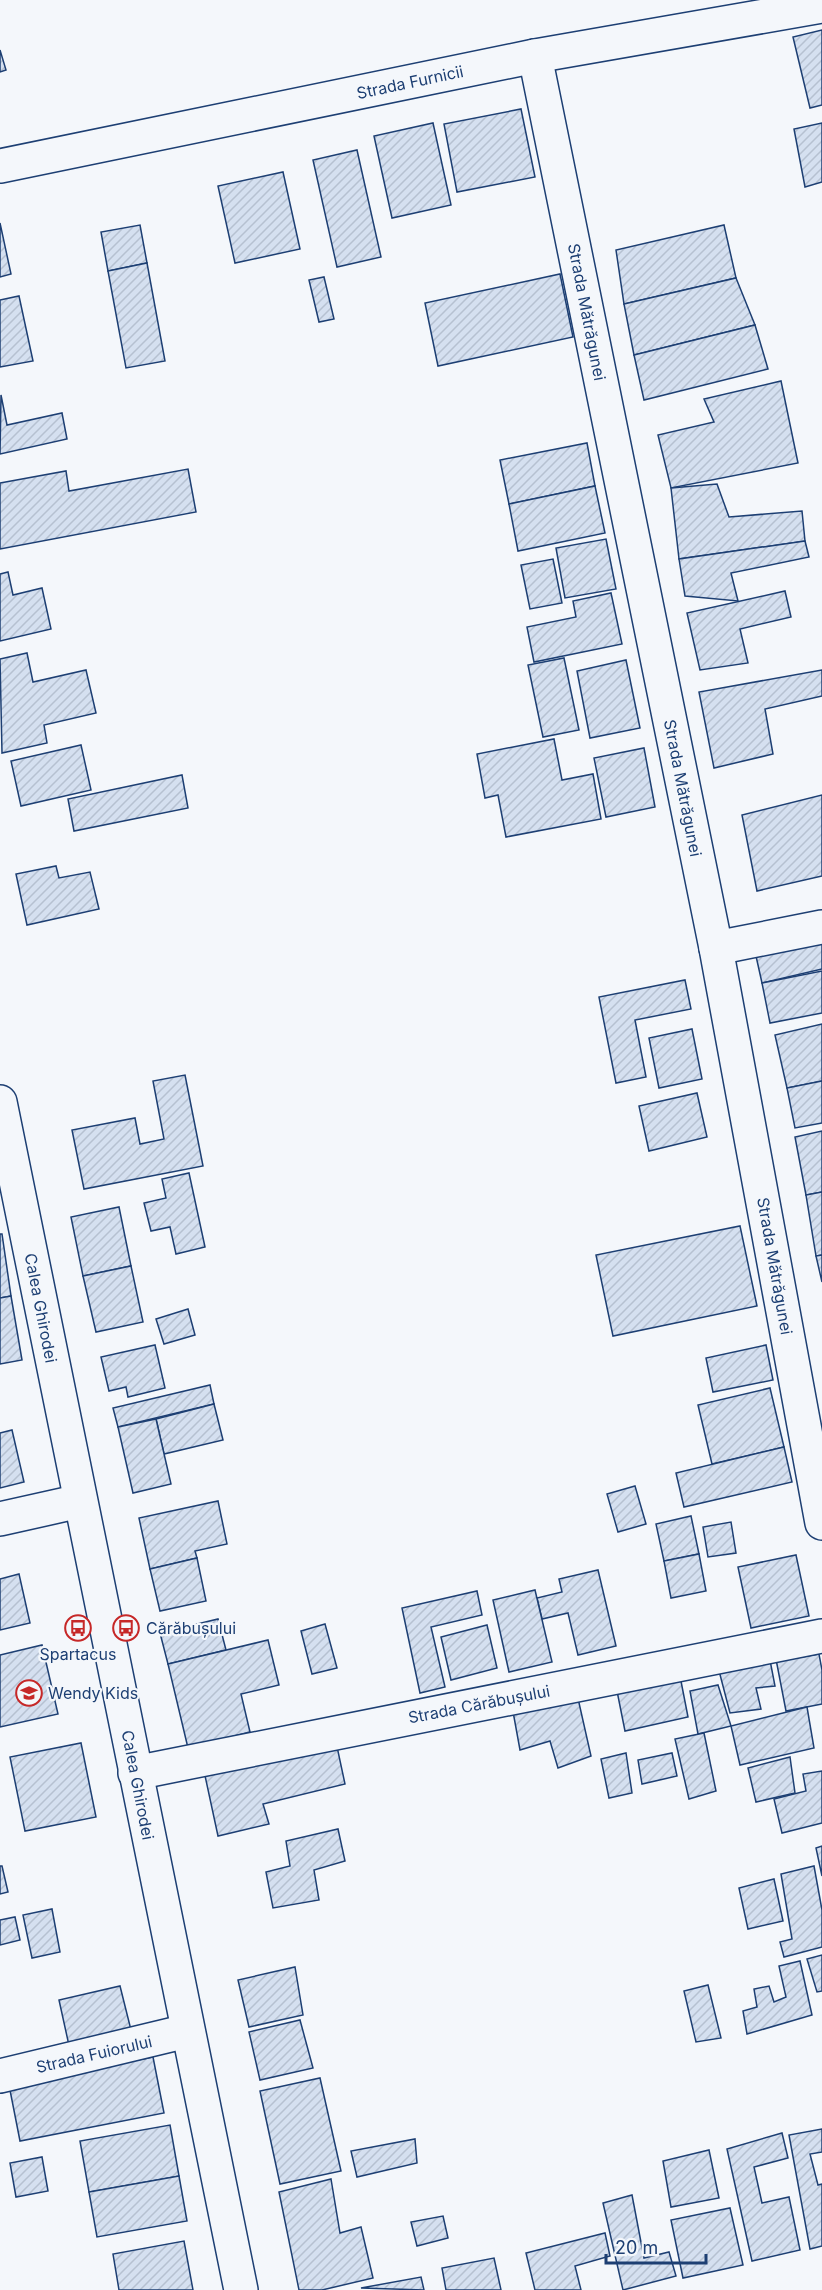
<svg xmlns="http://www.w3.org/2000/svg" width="822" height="2290" viewBox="0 0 822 2290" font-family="Inter,sans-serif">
<defs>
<pattern id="building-hatch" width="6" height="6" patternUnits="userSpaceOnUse" patternTransform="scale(1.5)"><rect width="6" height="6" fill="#d5e0f0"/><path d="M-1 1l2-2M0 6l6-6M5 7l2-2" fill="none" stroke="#b6c1d1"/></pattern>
</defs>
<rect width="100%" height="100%" fill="#f4f7fb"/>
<g fill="url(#building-hatch)" stroke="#1d3f73" stroke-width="1.5">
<polygon points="822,30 822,105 810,108 793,37"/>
<polygon points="0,50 6,70 0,72"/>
<polygon points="521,109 535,177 457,192 444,124"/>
<polygon points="433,123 451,205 392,218 374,136"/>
<polygon points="822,123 822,182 805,187 794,129"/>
<polygon points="357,150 381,257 337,267 313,160"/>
<polygon points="283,172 300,249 235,263 218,186"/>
<polygon points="0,223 11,274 0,277"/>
<polygon points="140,225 147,263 108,271 101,232"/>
<polygon points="724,225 736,278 624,304 616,250"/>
<polygon points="147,263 165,361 126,368 108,271"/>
<polygon points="560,274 573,337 438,366 425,303"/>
<polygon points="324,277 334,319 319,322 309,280"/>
<polygon points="736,278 755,325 634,355 624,304"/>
<polygon points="19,296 33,361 0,367 0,300"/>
<polygon points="755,325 768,369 644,400 634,355"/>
<polygon points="781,381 798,463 671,488 658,435 714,422 704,399"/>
<polygon points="1,395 7,425 62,413 67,439 0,454"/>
<polygon points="587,443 595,486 509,504 500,460"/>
<polygon points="188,469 196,512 0,549 0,483 66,471 69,491"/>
<polygon points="717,484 729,517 802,511 805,541 679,559 671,488"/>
<polygon points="595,486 605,533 518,551 509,504"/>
<polygon points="606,539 616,589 565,598 556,548"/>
<polygon points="805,541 809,557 731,573 738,601 685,596 679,559"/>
<polygon points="553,559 562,603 530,609 521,565"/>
<polygon points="8,572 13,595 42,588 51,629 0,641 0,574"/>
<polygon points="785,591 791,617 740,629 748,663 700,670 687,613"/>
<polygon points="611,593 622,644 534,662 527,627 576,617 573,601"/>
<polygon points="27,653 33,682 86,670 96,713 44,725 47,743 2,753 0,659"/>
<polygon points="564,658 579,730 543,737 528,665"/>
<polygon points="626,660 640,728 590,738 577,671"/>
<polygon points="822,670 822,696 765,709 773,754 714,768 699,692"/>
<polygon points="554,739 562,780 593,774 601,819 506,837 498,795 485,798 477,754"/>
<polygon points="81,745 91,790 21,806 11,761"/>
<polygon points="644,748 655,807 606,817 594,758"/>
<polygon points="182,775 188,808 74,831 68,799"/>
<polygon points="822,795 822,876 757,891 742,815"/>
<polygon points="56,866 59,878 90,872 99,909 27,925 16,874"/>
<polygon points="822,935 822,969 762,983 754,947"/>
<polygon points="822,971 822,1013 770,1023 762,983"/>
<polygon points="685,980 691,1009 635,1020 646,1077 616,1083 599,997"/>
<polygon points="822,1024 822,1081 787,1088 775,1035"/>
<polygon points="692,1029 702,1079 659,1088 649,1038"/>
<polygon points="185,1075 203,1166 84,1189 72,1130 135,1118 140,1144 164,1139 153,1081"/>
<polygon points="822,1081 822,1123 795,1128 787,1088"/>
<polygon points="697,1093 707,1137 649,1151 639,1106"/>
<polygon points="822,1131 822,1192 806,1195 795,1137"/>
<polygon points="189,1173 205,1247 176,1254 170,1227 151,1231 144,1203 166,1198 162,1179"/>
<polygon points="822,1192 822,1255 816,1256 806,1195"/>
<polygon points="119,1207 131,1266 83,1276 71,1217"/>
<polygon points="740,1226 757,1306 613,1336 596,1255"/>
<polygon points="0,1234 2,1234 11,1296 0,1298"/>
<polygon points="822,1255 822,1282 816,1256"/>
<polygon points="131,1266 143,1322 96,1332 83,1276"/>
<polygon points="11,1296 22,1360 0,1364 0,1298"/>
<polygon points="188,1309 195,1335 164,1344 156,1319"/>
<polygon points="155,1345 165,1388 128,1397 126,1387 109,1391 101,1357"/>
<polygon points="766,1345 773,1380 713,1392 706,1358"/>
<polygon points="210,1385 214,1404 118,1427 113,1408"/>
<polygon points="770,1388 784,1447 712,1464 698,1405"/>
<polygon points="214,1404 223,1440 164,1454 156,1419"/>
<polygon points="156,1419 171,1484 133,1493 118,1427"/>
<polygon points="12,1430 24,1482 0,1488 0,1433"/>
<polygon points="784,1447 792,1482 684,1507 676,1473"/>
<polygon points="635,1486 646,1524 618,1532 607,1494"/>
<polygon points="218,1501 227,1544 195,1551 197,1558 150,1569 139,1518"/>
<polygon points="691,1516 699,1554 664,1561 656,1524"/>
<polygon points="731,1522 736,1553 708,1557 703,1527"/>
<polygon points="699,1554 706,1591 671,1598 664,1561"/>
<polygon points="796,1555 809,1616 751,1628 738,1567"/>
<polygon points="197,1558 206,1601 160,1611 150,1569"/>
<polygon points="598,1570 616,1646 578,1655 568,1613 542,1619 537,1598 562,1592 559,1579"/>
<polygon points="19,1574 30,1623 0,1630 0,1579"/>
<polygon points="535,1590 552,1662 509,1672 493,1600"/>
<polygon points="477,1591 482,1615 431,1627 445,1687 420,1693 402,1608"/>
<polygon points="218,1619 226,1650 168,1664 160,1633"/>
<polygon points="325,1624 337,1668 312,1674 301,1631"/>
<polygon points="487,1625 497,1668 451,1680 441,1637"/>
<polygon points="268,1640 279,1685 241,1694 250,1732 188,1748 168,1664"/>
<polygon points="42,1645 58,1714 0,1727 0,1655"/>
<polygon points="775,1654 802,1657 819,1654 822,1670 822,1704 786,1711"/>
<polygon points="769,1655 775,1686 756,1688 761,1709 730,1713 717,1663"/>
<polygon points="679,1671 688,1717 625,1731 616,1686"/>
<polygon points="718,1685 731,1726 698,1734 690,1691"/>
<polygon points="577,1694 591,1756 558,1768 550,1741 520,1750 512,1706"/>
<polygon points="807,1707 814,1748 740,1765 731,1726"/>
<polygon points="704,1733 716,1791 689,1799 675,1739"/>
<polygon points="336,1742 345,1784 263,1804 269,1824 218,1836 204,1771"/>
<polygon points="81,1743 96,1817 25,1831 10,1757"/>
<polygon points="626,1753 632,1793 609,1798 601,1759"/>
<polygon points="672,1753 677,1776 642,1784 638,1760"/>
<polygon points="790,1757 795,1793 756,1802 748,1768"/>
<polygon points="822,1771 822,1823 782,1833 774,1799 806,1791 803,1774"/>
<polygon points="338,1829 345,1861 314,1870 319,1900 273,1908 266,1872 290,1866 286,1841"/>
<polygon points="822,1846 822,1876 816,1848"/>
<polygon points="0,1866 2,1866 8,1892 0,1894"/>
<polygon points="814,1866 822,1910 822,1947 784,1957 780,1942 792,1939 781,1874"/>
<polygon points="774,1879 783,1921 748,1929 739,1888"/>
<polygon points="52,1909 60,1952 32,1958 23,1915"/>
<polygon points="15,1917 20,1940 0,1945 0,1920"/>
<polygon points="822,1955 822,1991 817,1992 807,1959"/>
<polygon points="800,1961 812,2015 747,2034 743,2011 757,2007 754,1989 769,1986 774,2002 786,1997 779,1966"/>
<polygon points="295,1967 303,2015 249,2027 238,1980"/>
<polygon points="708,1985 721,2038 696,2042 684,1991"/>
<polygon points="120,1986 132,2034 70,2050 59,2000"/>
<polygon points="300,2020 313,2068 260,2080 249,2032"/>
<polygon points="153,2057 164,2113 20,2141 9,2085"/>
<polygon points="320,2078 341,2171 280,2184 260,2091"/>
<polygon points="170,2125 179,2176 89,2192 80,2141"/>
<polygon points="822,2129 822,2152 810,2154 818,2185 822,2184 822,2246 810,2249 789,2135"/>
<polygon points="782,2133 788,2158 754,2167 762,2203 789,2197 800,2250 752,2261 727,2149"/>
<polygon points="415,2139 417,2163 357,2177 351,2151"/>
<polygon points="709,2150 719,2198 671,2207 663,2161"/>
<polygon points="42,2157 48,2191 16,2197 10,2163"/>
<polygon points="179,2176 187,2221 97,2237 89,2192"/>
<polygon points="331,2179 340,2233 361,2227 373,2278 322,2290 299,2290 279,2192"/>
<polygon points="632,2195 644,2258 669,2252 676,2276 623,2290 603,2203"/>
<polygon points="730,2208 743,2265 683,2278 671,2220"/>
<polygon points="443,2216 448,2238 417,2246 411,2222"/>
<polygon points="605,2233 610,2256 575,2266 581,2290 535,2290 526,2253"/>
<polygon points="184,2241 193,2290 119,2290 113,2254"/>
<polygon points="494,2258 501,2290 446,2290 442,2268"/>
<polygon points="421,2277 424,2290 361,2288"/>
</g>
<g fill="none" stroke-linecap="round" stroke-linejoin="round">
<g stroke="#1d3f73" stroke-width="36">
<g id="minor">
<polyline points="535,56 716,948 822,1523"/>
<polyline points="0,166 535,56 822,6"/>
<polyline points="716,948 822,927"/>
<polyline points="0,1102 241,2290"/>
<polyline points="0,1519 80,1501"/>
<polyline points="135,1773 822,1636"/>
<polyline points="0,2076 187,2031"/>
</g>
</g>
<use href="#minor" stroke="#f4f7fb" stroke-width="33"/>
</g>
<defs>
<g id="bus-ring" transform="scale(1.35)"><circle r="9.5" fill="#f4f7fb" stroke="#c62828" stroke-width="1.5"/><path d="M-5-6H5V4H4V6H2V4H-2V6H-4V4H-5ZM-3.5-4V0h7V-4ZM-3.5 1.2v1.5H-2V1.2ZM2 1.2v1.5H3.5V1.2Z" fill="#c62828"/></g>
<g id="school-ring" transform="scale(1.35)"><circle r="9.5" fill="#f4f7fb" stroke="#c62828" stroke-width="1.5"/><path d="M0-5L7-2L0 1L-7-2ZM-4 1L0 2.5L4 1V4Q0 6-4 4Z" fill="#c62828"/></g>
</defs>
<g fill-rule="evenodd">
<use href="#bus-ring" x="78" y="1628"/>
<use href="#bus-ring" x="126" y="1628"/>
<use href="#school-ring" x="29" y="1693"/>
</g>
<g text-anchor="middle" stroke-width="4.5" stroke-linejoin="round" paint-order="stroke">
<g font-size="16" fill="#1d3f73" stroke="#f4f7fb">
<text transform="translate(410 82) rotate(-12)" y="6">Strada Furnicii</text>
<text transform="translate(587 312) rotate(79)" y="6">Strada Mătrăgunei</text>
<text transform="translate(683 788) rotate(79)" y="6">Strada Mătrăgunei</text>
<text transform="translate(775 1266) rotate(80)" y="6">Strada Mătrăgunei</text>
<text transform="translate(41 1308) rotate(79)" y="6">Calea Ghirodei</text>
<text transform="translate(479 1704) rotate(-11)" y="6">Strada Cărăbușului</text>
<text transform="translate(138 1785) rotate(79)" y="6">Calea Ghirodei</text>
<text transform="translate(94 2054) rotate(-13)" y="6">Strada Fuiorului</text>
</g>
<g font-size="16" fill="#1d3f73" stroke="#f4f7fb" text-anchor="start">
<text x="146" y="1634">Cărăbușului</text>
<text x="78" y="1660" text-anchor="middle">Spartacus</text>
<text x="48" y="1699">Wendy Kids</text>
</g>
</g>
<path d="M606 2254v9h100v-9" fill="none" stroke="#1d3f73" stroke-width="3"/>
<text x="615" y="2254" font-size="18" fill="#1d3f73" stroke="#f4f7fb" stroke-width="4.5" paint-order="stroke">20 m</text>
</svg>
